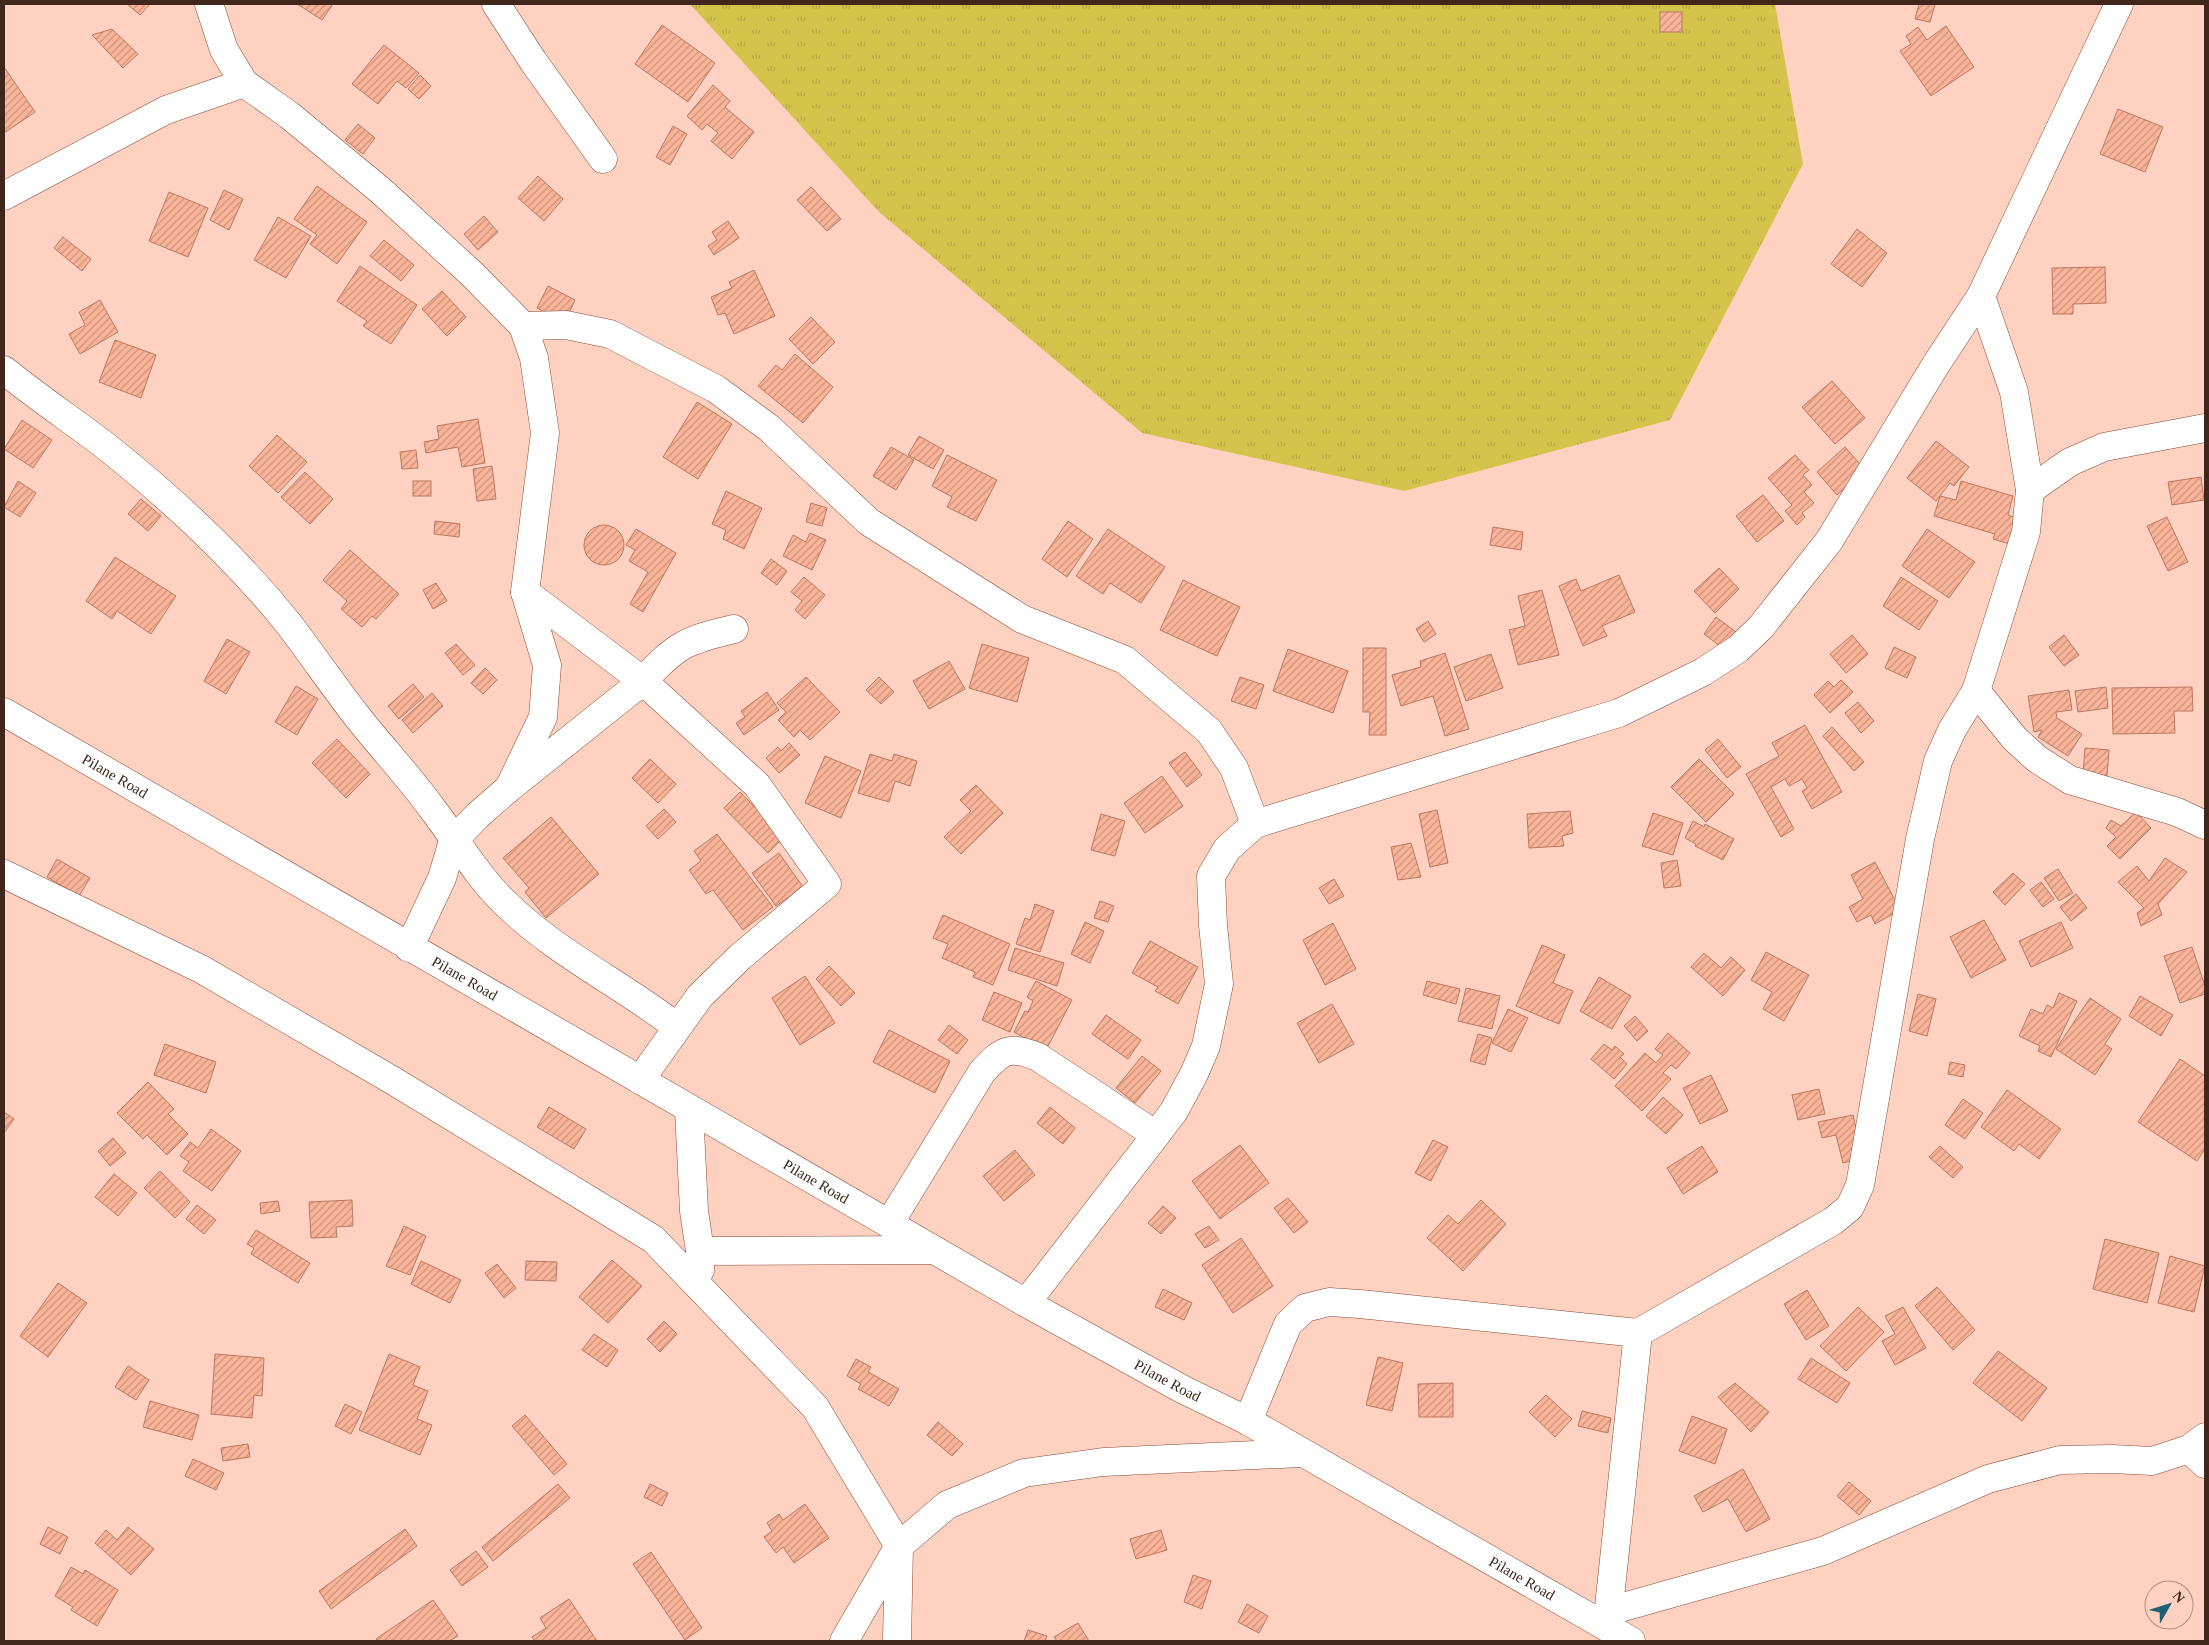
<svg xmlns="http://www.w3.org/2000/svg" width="2209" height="1645" viewBox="0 0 2209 1645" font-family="Georgia,serif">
<defs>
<pattern id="grass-tufts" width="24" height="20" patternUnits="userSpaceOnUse" patternTransform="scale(1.25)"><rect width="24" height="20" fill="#d5c44c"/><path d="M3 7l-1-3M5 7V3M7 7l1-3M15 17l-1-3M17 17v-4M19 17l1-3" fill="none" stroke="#b8a842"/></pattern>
<pattern id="building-hatch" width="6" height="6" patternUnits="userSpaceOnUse" patternTransform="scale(1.25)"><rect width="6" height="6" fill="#fab49a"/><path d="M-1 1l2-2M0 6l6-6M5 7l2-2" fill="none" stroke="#cc927d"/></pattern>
</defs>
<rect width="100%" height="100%" fill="#fed1c1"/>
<polygon fill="url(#grass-tufts)" points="690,4 1775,4 1803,164 1670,420 1404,491 1142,433 878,211"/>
<g fill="url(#building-hatch)" stroke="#bc7960">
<polygon points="127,4 150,4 140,15"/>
<polygon points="297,4 333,4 322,20"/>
<polygon points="1919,4 1935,4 1930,22 1915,19"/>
<rect x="1660" y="12" width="22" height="20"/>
<polygon points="662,25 715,63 688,102 635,64"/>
<polygon points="1946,26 1974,67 1931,96 1900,51 1911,44 1906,36 1918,27 1927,40"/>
<polygon points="112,29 138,54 123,68 92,35"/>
<polygon points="384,45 419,73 406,88 397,81 378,104 352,84"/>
<polygon points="4,67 35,112 4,133"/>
<polygon points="420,75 431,86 419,99 408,89"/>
<polygon points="713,85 730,101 725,107 754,132 732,159 711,141 718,133 707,124 702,130 687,116"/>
<polygon points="2118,109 2163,127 2145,172 2100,154"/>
<polygon points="358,124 375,138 363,154 345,140"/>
<polygon points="673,126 687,134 670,165 656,157"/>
<polygon points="538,176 563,199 544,221 518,198"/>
<polygon points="317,186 367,222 337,264 310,244 317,235 294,219"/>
<polygon points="811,187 841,219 827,231 797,200"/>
<polygon points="224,190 243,199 229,230 210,220"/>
<polygon points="169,192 208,208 188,257 149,241"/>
<polygon points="484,216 498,232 478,250 464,234"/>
<polygon points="278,217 311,236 286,278 254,260"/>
<polygon points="728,221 739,238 714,255 708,246 717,240 712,232"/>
<polygon points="1857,229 1887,253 1862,287 1831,264"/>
<polygon points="63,237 91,259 82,271 54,248"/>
<polygon points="384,240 414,265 401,281 370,256"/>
<polygon points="360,266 417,305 391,344 363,326 367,321 337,301"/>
<polygon points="2105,267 2106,303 2073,304 2073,314 2053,314 2052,268"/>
<polygon points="754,270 775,316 734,334 725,313 718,315 711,297 732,288 729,282"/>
<polygon points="548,286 575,300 565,322 537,308"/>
<polygon points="442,291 466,317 447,336 422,309"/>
<polygon points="100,300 118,332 80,354 69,334 85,325 79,312"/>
<polygon points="811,317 835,342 813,364 789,339"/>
<polygon points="115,340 156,355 141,398 99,382"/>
<polygon points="795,354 833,387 803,423 758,386 776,365 782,370"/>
<polygon points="1832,381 1865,418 1835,444 1802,407"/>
<polygon points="697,402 732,424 698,479 663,457"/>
<polygon points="478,419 485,463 462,467 458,447 426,453 424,442 439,439 437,426"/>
<polygon points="22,420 52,440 33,468 4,449"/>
<polygon points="277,435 307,462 278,493 249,466"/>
<polygon points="919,436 944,450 933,469 908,455"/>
<polygon points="1936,441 1969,467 1954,486 1950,483 1936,501 1907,478"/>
<polygon points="891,447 914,460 896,490 873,476"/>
<polygon points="1845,447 1865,470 1837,495 1817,472"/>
<polygon points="416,450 418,468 402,469 400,452"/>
<polygon points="947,455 997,480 976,521 947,507 952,497 932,486"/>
<polygon points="1795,455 1809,470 1803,475 1812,485 1804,492 1814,503 1802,513 1805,517 1797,525 1785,511 1792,505 1768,478"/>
<polygon points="492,466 496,499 477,501 473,469"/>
<polygon points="305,472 333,499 310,524 281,497"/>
<polygon points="2201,477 2204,500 2172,505 2168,482"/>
<polygon points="18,481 36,493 20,517 4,507"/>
<rect x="413" y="481" width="18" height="15"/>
<polygon points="1961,481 2013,496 2008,515 2020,519 2013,545 1993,539 1995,534 1934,516 1940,496 1956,500"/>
<polygon points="726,491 762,508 744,549 723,539 726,530 712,524"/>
<polygon points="1763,495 1784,521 1757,542 1736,516"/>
<polygon points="141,499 161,516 148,531 128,514"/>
<polygon points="811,503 827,508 822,526 806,522"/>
<polygon points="2167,517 2188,562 2168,571 2147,526"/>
<polygon points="435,521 460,524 459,537 434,534"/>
<polygon points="1068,521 1093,539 1067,577 1042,559"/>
<circle cx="604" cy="545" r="20"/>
<polygon points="1493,527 1523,532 1521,550 1490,545"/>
<polygon points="636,529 676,553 643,612 630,604 648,572 629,561 635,550 626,545"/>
<polygon points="1108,529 1165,567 1141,603 1110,583 1103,594 1076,576"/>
<polygon points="1927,529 1975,562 1949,598 1902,566"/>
<polygon points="810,533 826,540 812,570 783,556 793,535 806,542"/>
<polygon points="350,550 399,594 376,619 372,616 362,627 341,609 347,601 323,580"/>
<polygon points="115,557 176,596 151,634 117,611 112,619 86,601"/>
<polygon points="771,559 787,571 777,585 761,573"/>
<polygon points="1719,568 1739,589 1715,613 1694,591"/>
<polygon points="1619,575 1635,612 1602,626 1607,636 1583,646 1559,586 1576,579 1581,591"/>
<polygon points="804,577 825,595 805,619 795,610 802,601 791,592"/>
<polygon points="1901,577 1938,601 1919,630 1883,606"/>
<polygon points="1183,580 1240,607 1217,656 1160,630"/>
<polygon points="436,583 447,601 433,609 423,590"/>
<polygon points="1542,590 1559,655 1518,665 1509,630 1525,626 1518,596"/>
<polygon points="1716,617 1740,635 1728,652 1704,634"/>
<polygon points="1428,621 1436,634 1424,642 1416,629"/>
<polygon points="1852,635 1868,654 1846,673 1830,654"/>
<polygon points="2064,635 2079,655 2064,666 2049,647"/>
<polygon points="227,639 250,652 226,694 204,681"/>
<polygon points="456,644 475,665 463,675 445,653"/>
<polygon points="982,644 1029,658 1017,702 969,688"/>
<polygon points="1894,647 1916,657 1907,678 1885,668"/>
<polygon points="1363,648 1386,648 1386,735 1369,735 1370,712 1363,712"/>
<polygon points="1288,649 1348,671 1333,713 1273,691"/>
<polygon points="1445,653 1469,729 1445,736 1433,696 1401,706 1392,675 1421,667 1420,661"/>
<polygon points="1491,654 1503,688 1466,701 1454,667"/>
<polygon points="949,661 965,689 929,709 913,681"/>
<polygon points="485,668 497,680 483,694 471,683"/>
<polygon points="806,677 840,712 810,740 800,730 794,737 778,720 786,712 777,703"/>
<polygon points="879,677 894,692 881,704 866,690"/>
<polygon points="1240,677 1264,685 1256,709 1231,701"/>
<polygon points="1841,680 1853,692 1830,713 1814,695 1828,681 1834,687"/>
<polygon points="413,684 424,697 399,719 388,706"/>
<polygon points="296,686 318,699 297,735 275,722"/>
<polygon points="2106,687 2108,708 2078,712 2075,691"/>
<polygon points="2192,687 2193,711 2174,711 2175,733 2113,734 2112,688"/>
<polygon points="2069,690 2072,710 2056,712 2057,718 2082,734 2068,756 2038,737 2042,730 2034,732 2028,696"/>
<polygon points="767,692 779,710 744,735 736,723 745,717 741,711"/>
<polygon points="432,693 443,706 413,733 402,720"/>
<polygon points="1858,702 1874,721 1861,733 1845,713"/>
<polygon points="1805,725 1842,792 1812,809 1802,791 1807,788 1802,779 1789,786 1785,779 1771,787 1794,829 1781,837 1746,774 1779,756 1772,743"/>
<polygon points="1832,727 1864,762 1854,771 1823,736"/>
<polygon points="337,739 370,774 346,798 312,763"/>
<polygon points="1718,739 1741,767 1727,778 1705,750"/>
<polygon points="789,743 800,755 779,773 766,758 778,747 781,751"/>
<polygon points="2085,748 2109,750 2107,776 2083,774"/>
<polygon points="1185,752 1202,775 1187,787 1169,763"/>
<polygon points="870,754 892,761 894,754 917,761 910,786 895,781 889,802 858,793"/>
<polygon points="825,756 861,771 841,818 805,803"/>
<polygon points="650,759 676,784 658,803 632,778"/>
<polygon points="1699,759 1734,794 1706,822 1671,787"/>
<polygon points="1162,776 1183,806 1145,833 1124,803"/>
<polygon points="976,785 1003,813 961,854 944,837 971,811 960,800"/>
<polygon points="740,792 784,837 768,853 724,808"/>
<polygon points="664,809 676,822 658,839 646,826"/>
<polygon points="1437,810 1448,863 1430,867 1419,814"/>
<polygon points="1570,811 1573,833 1562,836 1564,846 1529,848 1527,814"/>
<polygon points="2136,812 2151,828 2120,859 2107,846 2116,837 2106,828 2111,820 2121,826"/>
<polygon points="1653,813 1683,823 1673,855 1642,846"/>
<polygon points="1101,814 1125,821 1115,856 1091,850"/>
<polygon points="551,817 599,874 546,918 525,892 529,888 503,858"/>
<polygon points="1693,821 1704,827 1705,824 1734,839 1723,860 1695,846 1696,844 1685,838"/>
<polygon points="717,834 773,907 743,930 713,890 706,894 689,870 701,861 694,851"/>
<polygon points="1411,843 1421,877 1398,880 1391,847"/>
<polygon points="779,853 803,887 776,906 752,873"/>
<polygon points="2165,858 2187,872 2158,904 2162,915 2141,926 2137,913 2144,908 2118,882 2137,866 2149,881"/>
<polygon points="57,859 90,878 79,896 47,877"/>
<polygon points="1677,860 1681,886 1664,888 1661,863"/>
<polygon points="1875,862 1900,910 1875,924 1871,915 1857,922 1849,907 1863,899 1851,875"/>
<polygon points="2058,869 2073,893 2059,901 2044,878"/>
<polygon points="2013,873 2025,884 2005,905 1993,892"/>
<polygon points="1334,879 1344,896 1329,904 1319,888"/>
<polygon points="2041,882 2054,899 2043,907 2030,890"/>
<polygon points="2076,894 2087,908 2071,921 2060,907"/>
<polygon points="1100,901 1114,906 1108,922 1094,918"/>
<polygon points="1035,904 1054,911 1040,952 1016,944 1025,918 1030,920"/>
<polygon points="943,915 1010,944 993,985 973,977 975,972 942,958 948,944 933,938"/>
<polygon points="1984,920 2006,960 1971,978 1950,937"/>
<polygon points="1085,922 1104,931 1090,963 1071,954"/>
<polygon points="2061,922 2073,948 2031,967 2019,941"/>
<polygon points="1333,923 1356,969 1325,985 1303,940"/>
<polygon points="1150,941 1198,967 1178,1004 1155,991 1158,987 1132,973"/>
<polygon points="1542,945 1565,955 1553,983 1573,991 1559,1024 1516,1006"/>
<polygon points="2192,947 2205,986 2205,994 2180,1003 2164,956"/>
<polygon points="1015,948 1064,963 1057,986 1008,970"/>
<polygon points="1766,952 1809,975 1784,1021 1763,1009 1772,992 1751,980"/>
<polygon points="1704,953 1721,968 1731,957 1745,970 1723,996 1691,967"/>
<polygon points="829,966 855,993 841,1006 816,979"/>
<polygon points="805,976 835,1023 800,1045 772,998"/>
<polygon points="1599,977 1631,996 1612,1029 1580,1011"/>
<polygon points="1036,981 1072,1000 1046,1050 1014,1032 1025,1011 1028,1012 1033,1001 1027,997"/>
<polygon points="1427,981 1460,989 1456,1004 1423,995"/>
<polygon points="1466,988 1500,996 1492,1029 1458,1021"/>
<polygon points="994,992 1022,1003 1010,1032 982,1020"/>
<polygon points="2059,993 2077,1001 2051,1057 2038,1051 2040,1046 2019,1036 2031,1009 2043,1014 2047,1005 2053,1008"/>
<polygon points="1918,994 1936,999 1927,1036 1909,1031"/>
<polygon points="2140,996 2173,1015 2161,1036 2129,1016"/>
<polygon points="2090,998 2121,1019 2105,1044 2112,1049 2095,1075 2056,1049"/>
<polygon points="1332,1004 1354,1044 1319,1063 1297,1023"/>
<polygon points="1508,1009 1528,1018 1511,1052 1492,1043"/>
<polygon points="1106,1015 1141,1040 1128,1059 1092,1034"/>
<polygon points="1635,1016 1648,1031 1637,1041 1624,1026"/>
<polygon points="949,1025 968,1040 957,1054 938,1040"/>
<polygon points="889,1030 950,1061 935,1093 873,1062"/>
<polygon points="1668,1033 1690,1053 1676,1069 1671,1065 1663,1073 1671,1079 1642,1111 1615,1086 1645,1053 1656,1063 1663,1055 1655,1049"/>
<polygon points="1478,1034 1492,1038 1485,1065 1470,1061"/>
<polygon points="165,1044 216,1062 206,1093 154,1075"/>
<polygon points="1604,1044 1612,1050 1615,1046 1624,1054 1620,1057 1627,1064 1614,1079 1591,1059"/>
<polygon points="1142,1056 1161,1071 1135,1103 1116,1088"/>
<polygon points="2180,1059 2205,1076 2205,1149 2197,1161 2138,1122"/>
<polygon points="1950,1062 1965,1065 1963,1077 1948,1074"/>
<polygon points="1711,1075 1728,1111 1700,1124 1683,1088"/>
<polygon points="148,1082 174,1109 168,1114 188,1134 167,1155 147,1135 143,1139 117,1113"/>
<polygon points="1819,1089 1825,1114 1798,1120 1792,1095"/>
<polygon points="2007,1090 2061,1129 2039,1159 2019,1144 2014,1151 1981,1127"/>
<polygon points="1663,1097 1683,1115 1666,1134 1646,1116"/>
<polygon points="1963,1099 1983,1113 1965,1139 1945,1125"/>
<polygon points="549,1107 586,1129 574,1149 537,1127"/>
<polygon points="1050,1107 1075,1128 1063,1144 1037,1123"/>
<polygon points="4,1112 14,1119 4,1133"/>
<polygon points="1853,1115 1863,1158 1843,1163 1836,1135 1822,1138 1818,1122"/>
<polygon points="211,1129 241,1151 212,1191 183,1171 189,1162 180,1156 190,1142 198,1148"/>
<polygon points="113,1138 126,1153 110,1166 98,1151"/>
<polygon points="1433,1140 1448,1147 1431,1181 1415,1173"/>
<polygon points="1240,1145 1269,1183 1220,1219 1192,1181"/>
<polygon points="1702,1146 1718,1172 1683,1194 1667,1168"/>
<polygon points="1940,1146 1963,1167 1953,1178 1929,1157"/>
<polygon points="1015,1150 1035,1175 1004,1201 983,1176"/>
<polygon points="160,1171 190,1202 175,1218 144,1188"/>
<polygon points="114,1174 137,1193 118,1216 95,1197"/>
<polygon points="1288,1198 1308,1222 1294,1233 1274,1208"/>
<polygon points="352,1200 353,1226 336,1227 337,1237 311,1238 309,1202"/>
<polygon points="1481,1200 1506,1224 1463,1271 1427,1238 1448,1215 1458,1224"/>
<polygon points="278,1201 280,1211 261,1214 260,1203"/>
<polygon points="197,1205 216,1220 204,1234 186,1219"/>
<polygon points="1163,1206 1176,1218 1161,1234 1148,1223"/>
<polygon points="404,1226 426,1236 410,1275 386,1266"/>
<polygon points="1209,1226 1219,1240 1205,1248 1195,1234"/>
<polygon points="256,1230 310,1263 298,1283 251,1254 254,1248 247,1244"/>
<polygon points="1241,1238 1273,1286 1233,1313 1202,1265"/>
<polygon points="2105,1239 2159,1253 2147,1303 2093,1289"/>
<polygon points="2170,1256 2205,1266 2194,1312 2158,1303"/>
<polygon points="612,1260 642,1286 608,1323 579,1297"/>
<polygon points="421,1261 461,1280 450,1303 411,1284"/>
<polygon points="526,1261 557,1262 556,1281 525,1280"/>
<polygon points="497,1264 516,1288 504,1298 485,1273"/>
<polygon points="58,1283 87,1303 48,1357 20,1336"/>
<polygon points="1937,1287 1975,1330 1953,1350 1915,1306"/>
<polygon points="1163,1289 1192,1303 1184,1320 1155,1307"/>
<polygon points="1807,1290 1829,1326 1806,1340 1784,1304"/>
<polygon points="1858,1307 1884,1332 1846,1371 1820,1346"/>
<polygon points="1903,1307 1926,1348 1895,1365 1882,1341 1895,1334 1885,1316"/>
<polygon points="664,1321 677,1334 660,1352 647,1339"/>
<polygon points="594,1334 618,1350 607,1367 582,1350"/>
<polygon points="1998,1351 2047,1388 2022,1421 1973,1383"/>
<polygon points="215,1354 264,1358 262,1396 254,1395 252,1418 211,1414"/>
<polygon points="389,1354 420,1367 413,1385 428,1391 417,1419 432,1425 420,1455 359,1430"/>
<polygon points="1378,1357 1403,1363 1392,1411 1366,1405"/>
<polygon points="1811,1358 1850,1383 1837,1403 1798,1379"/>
<polygon points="856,1359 871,1367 868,1372 899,1389 889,1406 858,1389 861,1384 847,1376"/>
<polygon points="128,1366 149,1380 136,1400 115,1387"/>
<polygon points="1453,1383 1453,1417 1419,1417 1418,1384"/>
<polygon points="1735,1383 1769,1412 1751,1432 1718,1397"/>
<polygon points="1546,1395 1572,1419 1555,1437 1529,1412"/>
<polygon points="150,1401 199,1415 192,1440 143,1427"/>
<polygon points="345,1404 362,1412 351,1434 335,1426"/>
<polygon points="1582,1411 1611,1418 1608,1433 1578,1426"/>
<polygon points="525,1415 567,1464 554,1475 512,1426"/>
<polygon points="1692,1416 1727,1429 1715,1464 1679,1451"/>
<polygon points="938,1422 963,1444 952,1456 927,1435"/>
<polygon points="248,1444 250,1457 223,1461 221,1448"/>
<polygon points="193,1459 224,1473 216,1490 185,1476"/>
<polygon points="1743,1469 1770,1519 1746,1532 1728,1499 1703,1512 1694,1496"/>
<polygon points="1849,1482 1871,1501 1859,1515 1837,1496"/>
<polygon points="558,1484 570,1498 493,1561 482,1547"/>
<polygon points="650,1484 668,1493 662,1506 644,1497"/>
<polygon points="805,1504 829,1538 794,1563 783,1547 776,1553 764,1537 772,1531 767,1523 779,1514 783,1520"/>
<polygon points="48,1527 68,1537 60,1554 40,1544"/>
<polygon points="128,1527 154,1549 131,1575 95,1543 106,1530 117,1540"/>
<polygon points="405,1529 417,1546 331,1609 319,1591"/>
<polygon points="1161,1530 1167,1550 1136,1559 1130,1539"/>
<polygon points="476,1551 488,1567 462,1586 450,1570"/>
<polygon points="651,1552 702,1628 685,1640 633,1564"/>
<polygon points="71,1567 83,1574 85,1570 118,1590 97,1626 71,1610 73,1607 55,1596"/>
<polygon points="1193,1575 1211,1581 1202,1609 1184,1602"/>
<polygon points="569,1599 597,1641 535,1641 532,1637 546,1628 540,1618"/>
<polygon points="433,1600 458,1636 449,1641 378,1641 376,1639"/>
<polygon points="1247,1604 1268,1616 1259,1633 1238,1622"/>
<polygon points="1078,1623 1089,1641 1057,1641 1054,1637"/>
<polygon points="1028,1630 1047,1636 1045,1641 1024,1641"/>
</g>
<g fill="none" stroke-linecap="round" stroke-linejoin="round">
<g stroke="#894b34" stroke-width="29">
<g id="street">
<polyline points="209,4 224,50 244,83 289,115 380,190 472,274 523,326 534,358 545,433 525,592 547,665 543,717 509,788"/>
<polyline points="496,4 533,61 603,159"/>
<polyline points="4,196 166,110 244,83"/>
<polyline points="523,326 566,325 610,334 716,389 769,428 869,522 1022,619 1125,660 1209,731 1234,768 1255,824"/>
<path d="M4,370C36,396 70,419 103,444C170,497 234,556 288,623C311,653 332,684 356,715C380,746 408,775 431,807C455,838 475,873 503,901C554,952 620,983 677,1027"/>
<polyline points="2030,490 2070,462 2104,447 2205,428"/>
<polyline points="525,592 643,681 757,785 827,884 740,957 700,996 640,1080"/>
<polyline points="1976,691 2015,739 2037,759 2070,780 2177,812 2205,825"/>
<polyline points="4,874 201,969 392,1080 653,1239 815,1407 899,1546 897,1641"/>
<path d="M409,948L442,878L453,841L478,815L509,788L643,681C676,645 686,640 734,629"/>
<polyline points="689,1109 694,1211 700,1251 700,1270"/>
<path d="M889,1224L982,1072C1002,1050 1009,1045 1038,1057L1156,1135"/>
<polyline points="700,1251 934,1250"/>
<polyline points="1026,1303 1156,1135 1174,1111 1194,1074 1206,1046 1219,984 1213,925 1211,876 1227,849 1255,824 1619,713 1703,672 1738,649 1761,627 1829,541 1935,366 1981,296 2119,4"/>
<polyline points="1248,1421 1288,1324 1305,1308 1329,1302 1360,1304 1638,1333 1833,1221 1850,1207 1860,1185 1920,839 1938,761 1952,730 1976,691 2026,532 2030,490 2014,392 1981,296"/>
<polyline points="2189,1449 2205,1464"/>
<polyline points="1609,1611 1823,1551 1988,1479 2060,1460 2112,1459 2152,1461 2189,1449 2205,1437"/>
<polyline points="1607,1626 1638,1333"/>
<polyline points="844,1641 899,1546 947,1505 1024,1473 1103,1462 1302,1453"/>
</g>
</g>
<g stroke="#894b34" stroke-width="29">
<g id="secondary">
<path id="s1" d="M4,712L1026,1303L1182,1389L1248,1421L1631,1641"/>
</g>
</g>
<use href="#street" stroke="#fff" stroke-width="28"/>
<use href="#secondary" stroke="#fff" stroke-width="28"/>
</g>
<g text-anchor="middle" stroke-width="5" stroke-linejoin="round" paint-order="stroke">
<g font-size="15" fill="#41261b" stroke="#fed1c1">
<text dy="5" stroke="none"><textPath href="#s1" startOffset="128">Pilane Road</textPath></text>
<text dy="5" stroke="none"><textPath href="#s1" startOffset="532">Pilane Road</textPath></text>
<text dy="5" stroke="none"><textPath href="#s1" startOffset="938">Pilane Road</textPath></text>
<text dy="5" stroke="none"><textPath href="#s1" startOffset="1342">Pilane Road</textPath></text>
<text dy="5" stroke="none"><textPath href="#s1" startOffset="1748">Pilane Road</textPath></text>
</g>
</g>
<rect width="2209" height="1645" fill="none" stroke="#41261b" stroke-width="10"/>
<g transform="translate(2169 1605) rotate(51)"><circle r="24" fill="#fed1c1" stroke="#b28d7f"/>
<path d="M0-4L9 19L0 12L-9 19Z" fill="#1d6073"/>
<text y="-8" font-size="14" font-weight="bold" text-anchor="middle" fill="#41261b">N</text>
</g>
</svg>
